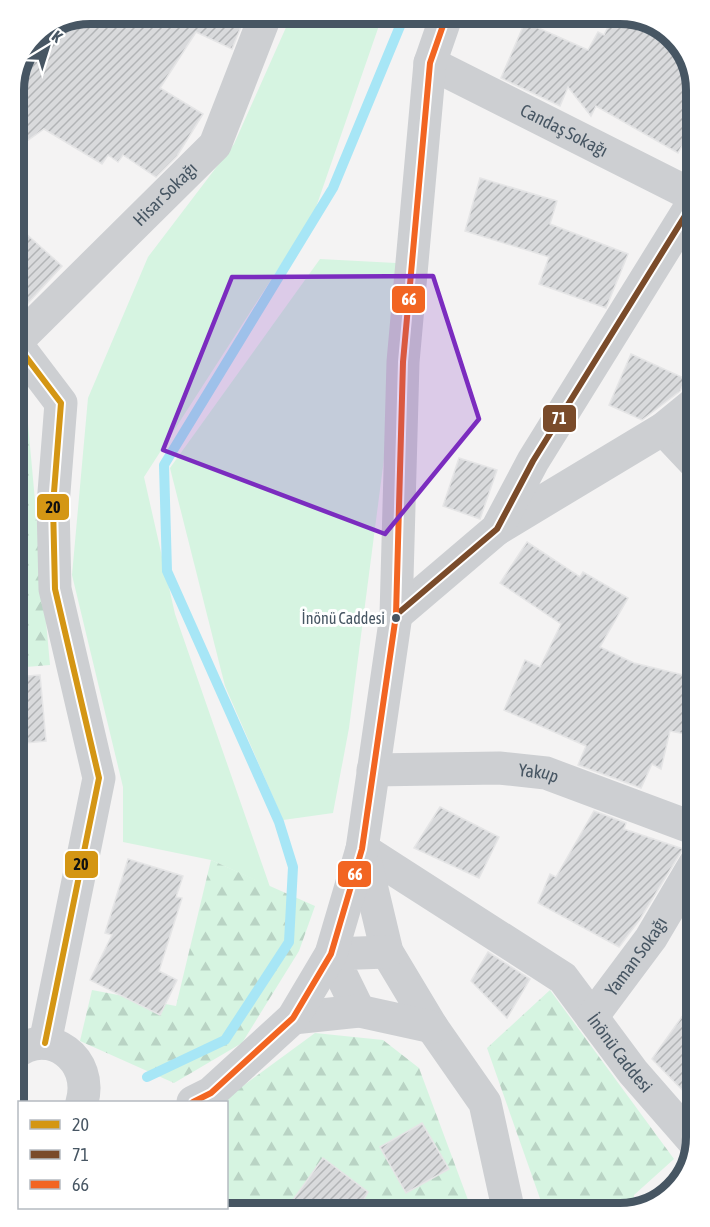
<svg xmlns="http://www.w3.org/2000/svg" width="710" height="1227" viewBox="0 0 710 1227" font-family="'Asap Condensed',sans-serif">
<defs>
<pattern id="forest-firs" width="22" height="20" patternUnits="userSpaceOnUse" patternTransform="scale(1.5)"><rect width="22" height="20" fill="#d6f4e1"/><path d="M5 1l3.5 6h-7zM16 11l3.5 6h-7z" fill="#b9d3c4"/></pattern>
<pattern id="building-hatch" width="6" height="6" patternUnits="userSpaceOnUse" patternTransform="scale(1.5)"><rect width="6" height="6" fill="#d9dadc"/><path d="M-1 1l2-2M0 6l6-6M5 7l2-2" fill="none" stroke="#b2b4b6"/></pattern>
</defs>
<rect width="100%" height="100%" fill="#f4f3f3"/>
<g fill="#d6f4e1">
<polygon points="292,14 383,14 314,213 144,477 175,614 270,887 211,860 123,842 123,787 72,575 88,398 148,257 234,144"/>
<polygon points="320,259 396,263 388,428 349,728 333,813 283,820 225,686 170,468"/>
</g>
<g fill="url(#forest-firs)">
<polygon points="14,382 25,391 50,665 14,668"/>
<polygon points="211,860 315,906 299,951 242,1043 174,1083 80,1041 92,990 176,1006"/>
<polygon points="550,990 674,1159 634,1195 633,1206 543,1207 487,1048"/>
<polygon points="315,1033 383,1040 419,1068 471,1208 86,1213 68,1208 226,1208 226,1102 221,1102"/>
</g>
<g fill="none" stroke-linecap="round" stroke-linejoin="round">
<polyline stroke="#a7e6f6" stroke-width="10" points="147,1077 225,1040 289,942 293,867 279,822 167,571 164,465 333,188 405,14"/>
</g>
<g fill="url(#building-hatch)" stroke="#e5e5e6" stroke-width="1.5">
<polygon points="90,14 246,14 232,49 196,32 160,88 203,114 177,156 156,177 123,155 118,162 108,155 102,164 44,129 14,150 14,86 24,62 54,28"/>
<polygon points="614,14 625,14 663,27 689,57 696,90 696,120 678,153 596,106 591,116 568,87 560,106 501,78 525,22 588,50 598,32 604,35"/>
<polygon points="480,178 557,201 550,224 628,254 606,308 539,284 549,257 465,231"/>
<polygon points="14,223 62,266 14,318"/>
<polygon points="631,354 686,379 680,391 642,420 609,405"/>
<polygon points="459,458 497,470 480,519 443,506"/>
<polygon points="527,542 580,577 583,572 628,598 600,647 634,663 696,678 696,736 670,731 661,769 652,764 641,788 578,765 586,746 504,710 525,660 540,667 561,624 500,583"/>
<polygon points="40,675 46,741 14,744 14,677"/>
<polygon points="440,807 499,837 479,878 414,848"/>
<polygon points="594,811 626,823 624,829 683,849 640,919 619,947 538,903 550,874 556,877"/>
<polygon points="128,859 183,876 176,897 182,898 159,971 177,980 160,1015 90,980 112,935 105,933"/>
<polygon points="488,952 530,979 507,1018 471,981"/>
<polygon points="696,997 696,1104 652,1059"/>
<polygon points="422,1123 449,1169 406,1193 380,1147"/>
<polygon points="323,1158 368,1192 358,1210 285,1211"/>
</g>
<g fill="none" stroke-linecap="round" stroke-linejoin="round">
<g stroke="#cdcfd2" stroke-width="33">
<path id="s1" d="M430,63L696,197"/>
<polyline points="14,341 61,403 53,505 55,589 99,778 45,1043"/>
<path id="s2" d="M16,342L215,145L266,14"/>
<polyline points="663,429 696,464"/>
<polyline points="497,529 663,429 696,402"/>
<polyline points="396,615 497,529 533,461 696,198"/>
<path id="s3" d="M373,770L499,768L546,773L696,829"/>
<path id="s4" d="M362,849L563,978L633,1072L695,1143"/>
<path id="s5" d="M592,1017L651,938L696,862"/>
</g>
<g stroke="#cdcfd2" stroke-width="33">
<polyline points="363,851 387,952 432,1027 485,1103 508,1208"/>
<polyline points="359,1011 331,954 387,952"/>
<polyline points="293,1018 359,1011 432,1027"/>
<path d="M14,1054C50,1025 94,1060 82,1102"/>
<polyline points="193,1102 211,1093 293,1018 331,954 362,849 396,615 403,362 430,63 447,14"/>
<polyline points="14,1119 20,1124"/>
</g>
<g stroke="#fff" stroke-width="10">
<polyline id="bus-1" points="14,341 61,403 53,505 55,589 99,778 45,1043"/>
</g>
<g stroke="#fff" stroke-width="10">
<polyline id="bus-2" points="396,615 497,529 533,461 696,198"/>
</g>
<g stroke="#fff" stroke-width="10">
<polyline id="bus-3" points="193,1102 211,1093 293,1018 331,954 362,849 396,615 403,362 430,63 447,14"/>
</g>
<use href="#bus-1" stroke="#d49614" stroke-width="6"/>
<use href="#bus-2" stroke="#7a4b2a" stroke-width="6"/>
<use href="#bus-3" stroke="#f26522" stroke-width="6"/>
</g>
<path fill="#7b2cbf" fill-opacity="0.2" stroke="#7b2cbf" stroke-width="4.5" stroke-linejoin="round" d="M433,276L479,419L385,534L163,450L232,277Z"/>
<circle fill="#475663" stroke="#fff" stroke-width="2" cx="396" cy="618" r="5"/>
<g text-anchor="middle" stroke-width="6" stroke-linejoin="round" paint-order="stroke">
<g font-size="16" fill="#475663" stroke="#fff" text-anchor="end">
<text x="385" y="624">İnönü Caddesi</text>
</g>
<g font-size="18" fill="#475663" stroke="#fff">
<text dy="6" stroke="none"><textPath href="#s1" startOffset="150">Candaş Sokağı</textPath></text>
<text dy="6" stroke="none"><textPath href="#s2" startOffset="210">Hisar Sokağı</textPath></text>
<text dy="6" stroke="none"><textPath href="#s3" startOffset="166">Yakup</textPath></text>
<text dy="6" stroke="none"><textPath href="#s5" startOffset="75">Yaman Sokağı</textPath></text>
<text dy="6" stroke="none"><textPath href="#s4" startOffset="333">İnönü Caddesi</textPath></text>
</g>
</g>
<path d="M0 0H710V1227H0ZM90 24H620A66 66 0 0 1 686 90V1137A66 66 0 0 1 620 1203H90A66 66 0 0 1 24 1137V90A66 66 0 0 1 90 24Z" fill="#fff" fill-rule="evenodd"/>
<path fill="none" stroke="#475663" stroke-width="8" d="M90 24H620A66 66 0 0 1 686 90V1137A66 66 0 0 1 620 1203H90A66 66 0 0 1 24 1137V90A66 66 0 0 1 90 24Z"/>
<g stroke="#fff" stroke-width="2">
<rect x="391" y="285" width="35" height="29" rx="6" fill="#f26522"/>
<rect x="542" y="404" width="35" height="29" rx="6" fill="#7a4b2a"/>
<rect x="36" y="493" width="34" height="28" rx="6" fill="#d49614"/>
<rect x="64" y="850" width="35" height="29" rx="6" fill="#d49614"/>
<rect x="337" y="860" width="35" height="28" rx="6" fill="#f26522"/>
</g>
<g font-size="16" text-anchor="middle" font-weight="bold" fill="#fff">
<text x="409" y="305">66</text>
<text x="559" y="424">71</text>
<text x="355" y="880">66</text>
</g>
<g font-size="16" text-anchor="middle" font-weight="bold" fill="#111">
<text x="53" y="513">20</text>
<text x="81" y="870">20</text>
</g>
<rect x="18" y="1101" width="210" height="108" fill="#ffffff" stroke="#b5bbc1" stroke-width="1.5"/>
<rect x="30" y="1120" width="30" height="9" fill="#d49614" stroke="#b5bbc1" stroke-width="1.5"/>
<text x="72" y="1131" font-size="18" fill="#475663">20</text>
<rect x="30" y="1150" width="30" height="9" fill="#7a4b2a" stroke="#b5bbc1" stroke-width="1.5"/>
<text x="72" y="1161" font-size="18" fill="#475663">71</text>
<rect x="30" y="1180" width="30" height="9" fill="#f26522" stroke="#b5bbc1" stroke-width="1.5"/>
<text x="72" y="1191" font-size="18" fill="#475663">66</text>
<g transform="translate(48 48) rotate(38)" stroke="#ffffff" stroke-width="4.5" paint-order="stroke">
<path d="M0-4.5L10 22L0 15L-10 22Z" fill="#475663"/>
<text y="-9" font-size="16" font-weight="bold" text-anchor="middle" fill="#475663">K</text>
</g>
</svg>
